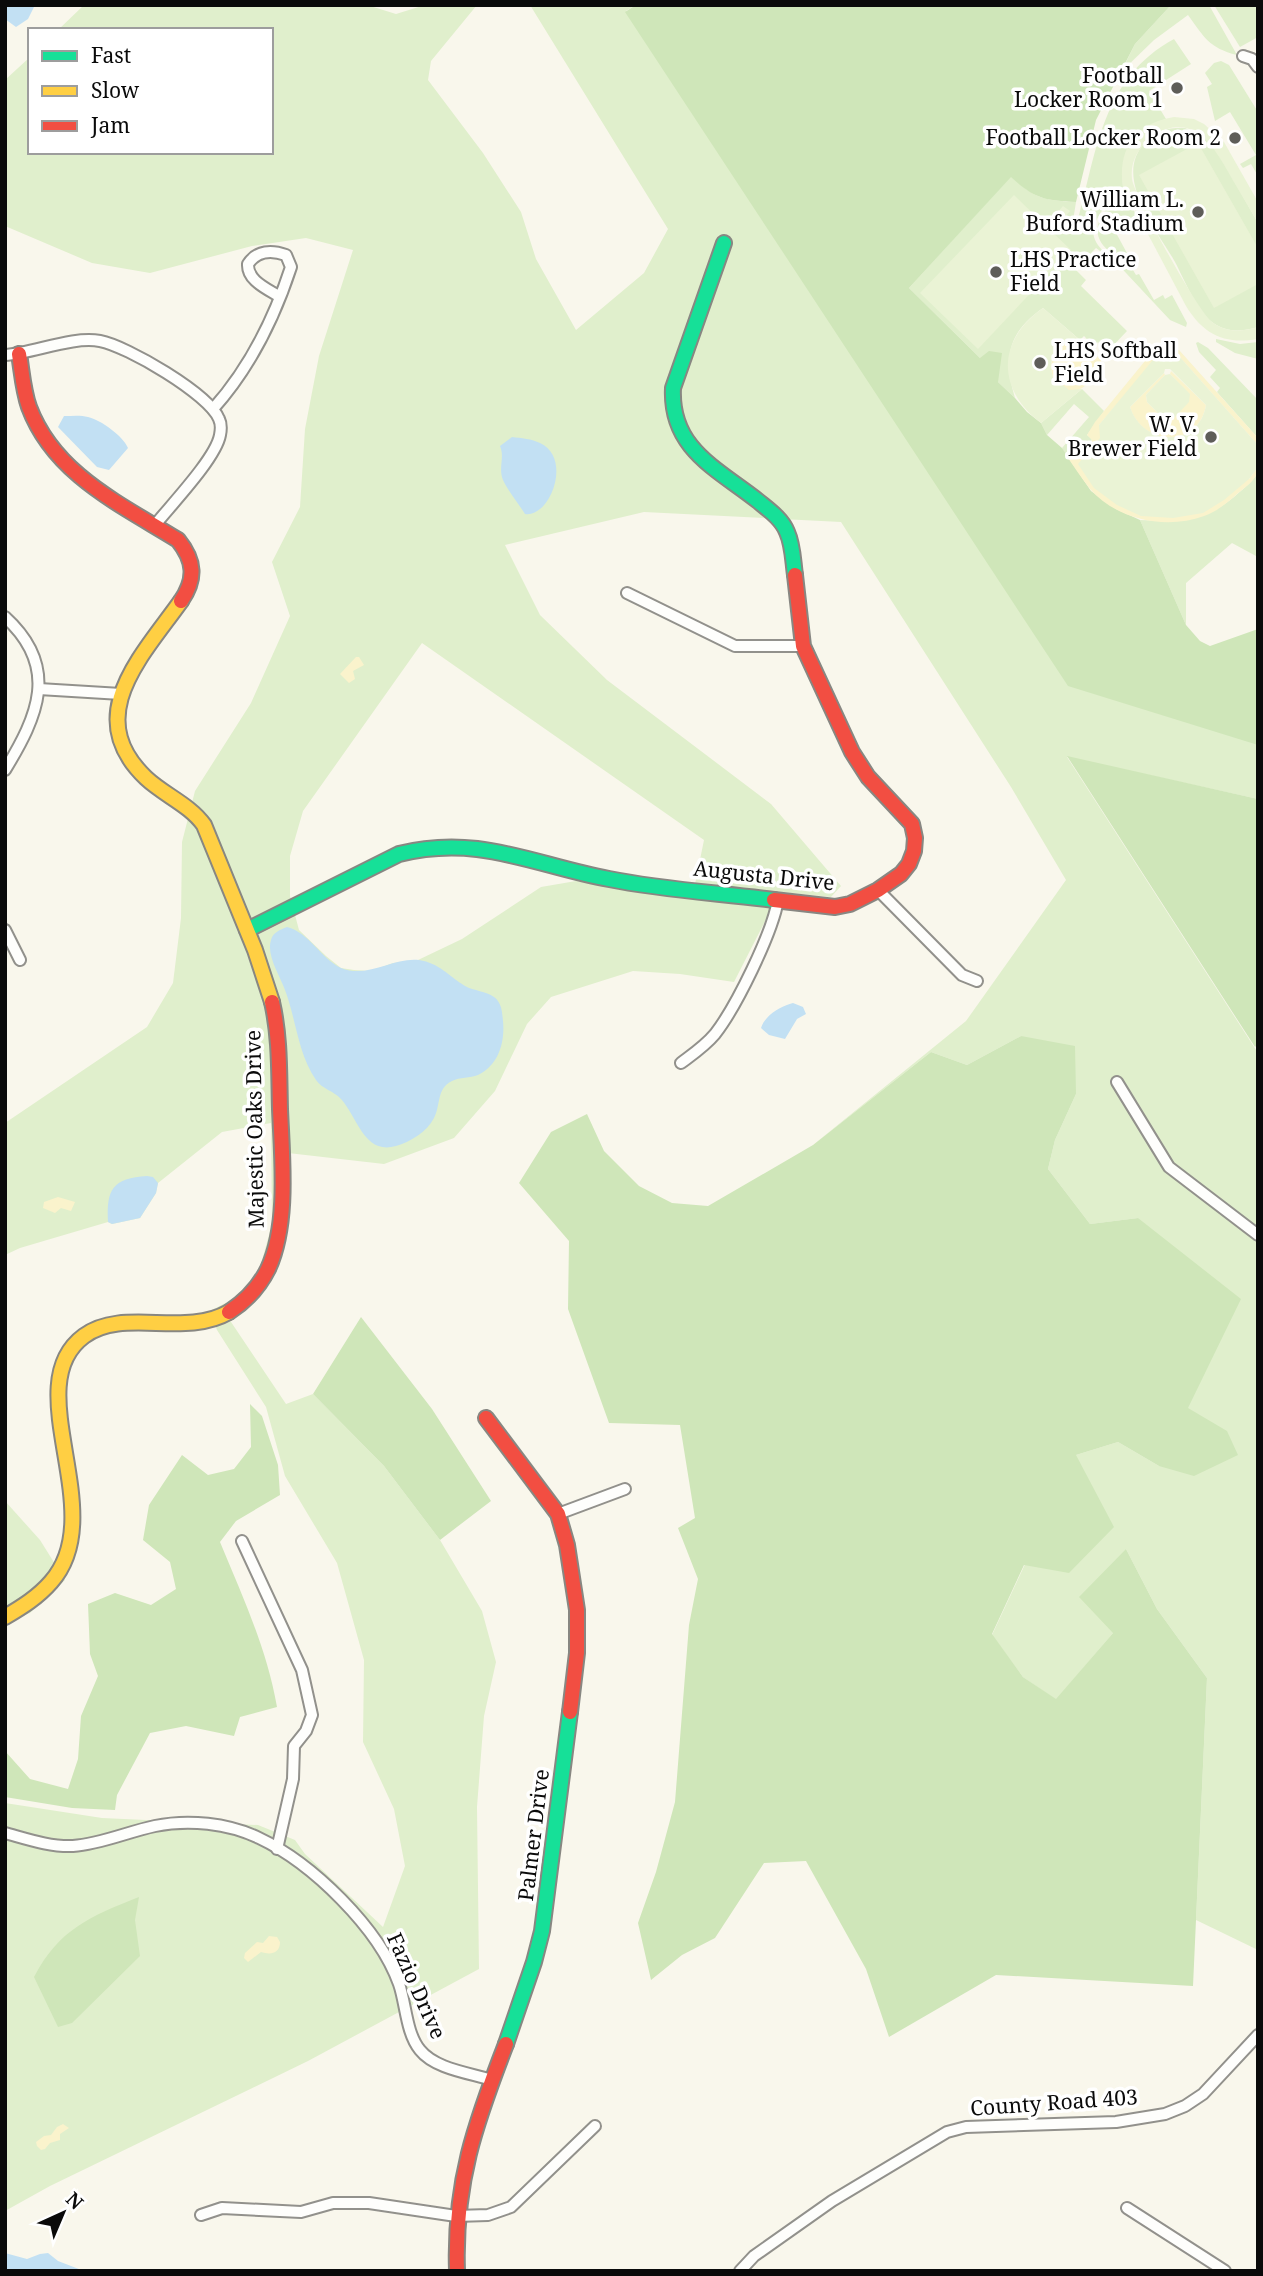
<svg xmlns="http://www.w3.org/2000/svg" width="1263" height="2276" viewBox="0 0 1263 2276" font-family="'Noto Serif',serif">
<rect width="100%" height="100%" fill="#f9f7ec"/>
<g fill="#e0efcc" fill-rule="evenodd">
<path d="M84,5H367L396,14L425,5H477L431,61L428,80L483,153L521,212L536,259L576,330L644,273L668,229L530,5H636L626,11L1258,741V799L1067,757L1258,1053V1950L1196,1920L1207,1678L1157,1609L1126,1549L1113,1633L1056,1700L1023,1677L992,1635L1076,1455L1118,1442L1159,1466L1197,1418L1188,1409L1138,1218L1090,1224L1048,1169L1055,1140L1076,1094L1021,1036L967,1065L931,1052L813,1145L966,1021L1066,880L1011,787L841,522L644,512L505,545L540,615L607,680L771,804L841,886L831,897L780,892L734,982L680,974L633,971L551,997L527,1024L495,1091L454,1138L384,1164L288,1153L286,1240L266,1287L229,1319L286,1404L313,1394L384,1466L440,1540L482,1611L496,1662L484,1716L477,1807L479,1969L308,2061L50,2186L5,2211V1803L102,1818L258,1825L295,1840L305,1854L383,1927L405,1866L394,1809L363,1742L364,1660L337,1563L285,1476L266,1407L217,1330L210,1311L233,1299L258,1275L272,1224L271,1123L222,1132L158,1183L156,1193L140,1218L112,1224L108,1222L20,1248L5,1255V1123L147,1027L173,983L181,918L182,842L195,791L251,703L290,616L272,562L300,507L305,429L319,356L353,250L306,238L252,246L150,273L92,263L5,226V80L30,57V152H271V30H58ZM422,643L704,840L692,899L576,881L541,887L462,939L418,960L393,963L371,971L354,970L341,968L326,956L299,930L290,896V856L303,811Z"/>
<path d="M1171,5H1209L1237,55C1209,48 1204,37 1188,15L1154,40L1121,72L1135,44Z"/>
<polygon points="1214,5 1258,5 1258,37 1240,47"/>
<path d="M1174,39L1191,64L1149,91L1166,119C1129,130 1121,153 1123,188C1111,198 1090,220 1094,237C1096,245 1103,250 1107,256L1096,248L1075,269L1086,280L1081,286L1127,331L1108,351L1098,342L1094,346L1084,336L1080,340L1043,308C1008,332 1003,358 1015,398L998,382L980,358L909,288L1011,176C1035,199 1044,200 1076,202L1073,221L1077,223C1097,151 1102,78 1174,39Z"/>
<polygon points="1221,61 1229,65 1258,112 1258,176 1251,164 1243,168 1240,164 1256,155 1230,112 1215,121 1207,87 1212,84 1205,73 1214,63"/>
<path d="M1185,128L1204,137L1215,147L1258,223V327C1241,332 1227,333 1212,322C1197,311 1184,279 1175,262C1157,230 1111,175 1146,142C1157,131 1170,127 1185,128Z"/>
<path d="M1124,191L1136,215L1133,217L1135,220L1115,231L1128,255L1125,257L1136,275L1139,274L1154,300L1163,295L1165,299L1172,295L1187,323L1186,327L1170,320L1112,258L1114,255C1083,234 1101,211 1124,191Z"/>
<polygon points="1216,339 1240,344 1258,342 1258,359 1235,353 1216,342"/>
<polygon points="1198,342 1208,348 1258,400 1258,438 1217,392 1220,388 1210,377 1216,370 1199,352 1196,343"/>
<polygon points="1082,389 1104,411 1087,435 1092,439 1079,455 1074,451 1068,458 1062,448 1089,417 1074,404 1047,435 1041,423"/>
<path d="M1258,473V554L1256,556L1232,543L1186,583V625L1140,520C1178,522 1204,522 1234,497C1243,489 1251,483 1258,473Z"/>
<polygon points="5,1501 40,1540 65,1580 30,1613 5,1623"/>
</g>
<g fill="#cfe6b9">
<path d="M636,5H1171L1135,44L1096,120L1076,202C1044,200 1035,199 1011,177L909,288L980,358L989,351L1002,353L998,382L1015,398L1027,412L1041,423L1047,435L1062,448L1091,491L1116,509L1140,520L1186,625L1200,641L1210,646L1258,629V745L1068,686L625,12Z"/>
<polygon points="1067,756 1258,799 1258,1044 1255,1047"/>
<polygon points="1021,1036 1075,1046 1076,1094 1055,1140 1048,1169 1090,1224 1138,1218 1241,1299 1188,1408 1227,1431 1238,1455 1194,1476 1159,1466 1118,1442 1076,1455 1114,1527 1069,1573 1024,1565 992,1634 1023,1677 1056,1699 1113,1633 1079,1597 1126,1549 1157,1609 1207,1678 1193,1986 996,1975 889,2037 866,1969 806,1861 764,1863 715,1938 682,1955 651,1980 638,1923 656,1872 675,1802 689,1625 698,1579 678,1528 695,1518 680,1425 609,1423 568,1309 569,1241 519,1183 551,1132 587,1114 604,1151 639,1186 672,1203 708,1206 813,1145 931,1052 967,1065"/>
<polygon points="361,1317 432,1409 491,1501 440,1540 384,1466 313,1394"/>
<path d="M250,1404L262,1416L278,1465L280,1495L236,1521L220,1542C242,1595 267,1649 277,1707L240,1717L234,1736L186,1726L150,1733L117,1795L115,1810L72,1808L5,1797V1751L30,1779L68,1789L78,1759L81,1716L98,1676L90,1654L88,1604L115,1593L151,1605L176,1589L170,1562L143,1540L149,1505L182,1455L208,1475L234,1469L251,1447Z"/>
<path d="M139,1897L135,1920L140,1956L72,2023L58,2027L34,1977C59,1929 91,1916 139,1897Z"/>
</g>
<g fill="#faf3cc">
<path d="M1071,340L1081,341L1101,360L1102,368C1096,375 1087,387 1078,390C1051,399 1038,352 1071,340Z"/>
<path d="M1154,350H1179L1258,438V445L1178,355L1122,398L1099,425L1249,479L1258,467C1258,480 1245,487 1236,495C1227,503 1216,512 1204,516C1166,530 1117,520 1090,489C1082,479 1075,468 1068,458L1074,450L1080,455L1092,440L1087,435L1095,422Z"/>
<path d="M1171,371L1206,405C1199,448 1142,447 1130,407L1164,373L1165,375L1146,395L1147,402L1165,420L1189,394L1170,374Z"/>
<polygon points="356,657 359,657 364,665 353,671 355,679 349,683 340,674"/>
<polygon points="58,1197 75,1202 71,1211 61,1208 55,1213 43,1208 44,1202"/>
<path d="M269,1936L277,1937L280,1942C280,1954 270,1955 261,1952L248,1962L244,1958L245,1953L257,1942L263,1943Z"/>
<polygon points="63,2124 69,2128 60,2134 60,2140 50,2143 45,2149 41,2150 37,2146 36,2142 44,2136 51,2135 57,2127"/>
</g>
<g fill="#eaf3d5" fill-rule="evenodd">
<path d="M1174,117L1194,119L1204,124L1224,142L1258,202V223C1249,208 1240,192 1231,177C1214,146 1191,108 1151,138C1138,148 1130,162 1132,179C1134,196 1199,313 1212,322C1227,333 1241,332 1258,327L1257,339C1225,345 1203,334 1186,306L1123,187C1117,149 1136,123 1174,117Z"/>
<polygon points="1198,143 1258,248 1258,284 1214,308 1139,175"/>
<polygon points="1014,195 1049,229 1059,215 1057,213 1063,206 1070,211 1064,218 1061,216 1051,231 1071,250 978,349 920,293"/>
<path d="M1043,308L1081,341C1059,340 1046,356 1053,377L1069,390L1082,389L1041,423C996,389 997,340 1043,308Z"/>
<path d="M1157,355H1178L1258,445V467L1249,479L1224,500L1203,513L1173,518L1141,516L1117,505L1094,488L1078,464L1100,438L1099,425ZM1165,369H1170L1206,405C1199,448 1143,447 1130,407L1164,373Z"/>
<polygon points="1170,374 1190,394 1189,402 1171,421 1165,420 1147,402 1146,395 1165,375"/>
</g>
<g fill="#c2e0f3">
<polygon points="5,5 35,5 28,19 16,27 5,19"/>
<path d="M64,416C72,416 81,415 88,417C101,420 123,436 128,448L109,470L97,467L58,427Z"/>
<path d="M512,437C521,438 532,439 540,443C573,458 550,518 525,514C518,503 508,491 503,480C498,468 505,457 500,446Z"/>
<path d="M287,927C310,933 320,958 341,968C368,979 393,957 419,960C439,963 449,976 465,986C474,991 486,991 494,997C502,1003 502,1012 503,1021C505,1042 499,1065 478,1075C470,1078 460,1077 452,1081C436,1089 441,1105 434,1118C427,1132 410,1142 396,1146C364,1155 358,1118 341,1099C334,1091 322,1089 316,1080C298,1054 296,1019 285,990C280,976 266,955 271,940C273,932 280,930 287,927Z"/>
<path d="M793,1003L803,1007L806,1014L797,1019L785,1039L769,1035L761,1028C765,1015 781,1006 793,1003Z"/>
<path d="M147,1176L153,1177L158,1183L156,1193L140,1218L112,1224L108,1222C106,1189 113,1178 147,1176Z"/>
<polygon points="5,2253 27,2259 40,2254 48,2253 58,2261 84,2271 5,2271"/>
</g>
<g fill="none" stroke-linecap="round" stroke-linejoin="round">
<g stroke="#92918c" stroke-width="14">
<g id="street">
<polyline points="1243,56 1252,59 1258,67"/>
<path d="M5,355C34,353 72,336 100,341C127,346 209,394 219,419C221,423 221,430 220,435C216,458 171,505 155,525"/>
<path d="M213,409C249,369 274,319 291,267L286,255C272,250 257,250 248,264C247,281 268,289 280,297"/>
<polyline points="627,593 735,646 803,646"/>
<path d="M5,617C60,667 38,716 5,770"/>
<polyline points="39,689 121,694"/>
<polyline points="878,890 962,975 977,981"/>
<polyline points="5,930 20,960"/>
<path d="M681,1063C693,1054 705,1046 715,1034C736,1007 772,934 778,900"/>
<polyline points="1117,1082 1169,1167 1258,1235"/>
<polyline points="558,1514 625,1489"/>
<polyline points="242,1541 302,1670 312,1715 306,1731 294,1746 293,1779 277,1849"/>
<path d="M5,1833C27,1839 50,1847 73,1846C101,1844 127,1832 155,1826C188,1819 228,1823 259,1838C312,1863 379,1928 399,1984C406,2004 406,2033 420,2050C435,2069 470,2073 492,2080"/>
<polyline points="1127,2208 1225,2271"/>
<polyline points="201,2215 222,2208 301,2212 333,2203 369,2203 456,2216 488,2215 511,2207 595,2126"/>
<polyline points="740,2271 754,2256 832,2201 947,2132 966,2127 1116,2122 1165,2114 1185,2106 1203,2094 1258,2035"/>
</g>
</g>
<g stroke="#888782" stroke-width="18">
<g id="fast">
<path d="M724,243L673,388C670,448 716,468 758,501C769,510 782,519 787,532C793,545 793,561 795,575"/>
<path d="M247,930L399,854C479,834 533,865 609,879C663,890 720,893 774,900"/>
<polyline points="506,2044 534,1962 542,1931 570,1712"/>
</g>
</g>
<g stroke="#888782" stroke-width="18">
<g id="slow">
<path d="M181,601C142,656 81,716 146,778C164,795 190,805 204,825L255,950L272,1002"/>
<path d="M5,1617C22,1607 38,1597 51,1582C112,1513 16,1386 84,1336C123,1307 184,1338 229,1312"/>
</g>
</g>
<g stroke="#888782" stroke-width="18">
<g id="jam">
<path d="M19,354C22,372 23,390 29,407C54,474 120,504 178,540C195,561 196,579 181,601"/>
<polyline points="774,900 835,907 850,904 878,890 901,874 909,864 914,851 915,838 912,824 868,777 852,752 803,646 795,575"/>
<path d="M229,1312C246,1301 259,1287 268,1269C289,1224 282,1158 280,1109C279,1072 280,1037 272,1002"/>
<polyline points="486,1418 558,1514 567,1545 577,1610 577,1653 570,1712"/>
<path d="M457,2271C454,2183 475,2124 506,2044"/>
</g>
</g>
<use href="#street" stroke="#fefefc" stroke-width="10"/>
<use href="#fast" stroke="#16e098" stroke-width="14"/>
<use href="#slow" stroke="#ffcf43" stroke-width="14"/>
<use href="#jam" stroke="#f24e42" stroke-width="14"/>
</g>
<g fill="#5e5d59" stroke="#fff" stroke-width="2.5">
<circle cx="1177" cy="88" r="7"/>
<circle cx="1235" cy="138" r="7"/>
<circle cx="1198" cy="212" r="7"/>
<circle cx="996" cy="272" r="7"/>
<circle cx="1040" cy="363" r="7"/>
<circle cx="1211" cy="437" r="7"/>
</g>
<g text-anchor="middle" stroke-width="7" stroke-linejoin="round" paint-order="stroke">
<g font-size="21" fill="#0a0a0a" stroke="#fff" text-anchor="end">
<text x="1163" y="83">Football<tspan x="1163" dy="24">Locker Room 1</tspan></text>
<text x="1221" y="145">Football Locker Room 2</text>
<text x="1184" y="207">William L.<tspan x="1184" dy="24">Buford Stadium</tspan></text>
<text x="1010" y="267" text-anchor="start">LHS Practice<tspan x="1010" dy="24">Field</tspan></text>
<text x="1054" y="358" text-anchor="start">LHS Softball<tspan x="1054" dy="24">Field</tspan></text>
<text x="1197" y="432">W. V.<tspan x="1197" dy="24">Brewer Field</tspan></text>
</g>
<g font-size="21" fill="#0a0a0a" stroke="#fff">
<text transform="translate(764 876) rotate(6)" y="7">Augusta Drive</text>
<text transform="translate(255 1129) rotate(-91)" y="7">Majestic Oaks Drive</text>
<text transform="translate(534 1835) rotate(-83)" y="7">Palmer Drive</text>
<text transform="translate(416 1986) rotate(66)" y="7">Fazio Drive</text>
<text transform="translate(1054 2103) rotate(-4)" y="7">County Road 403</text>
</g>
</g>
<rect width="1263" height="2276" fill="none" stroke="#0a0a0a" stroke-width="14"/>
<rect x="28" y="28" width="245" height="126" fill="#ffffff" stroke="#9d9d9d" stroke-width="2"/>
<rect x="42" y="51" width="35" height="10" fill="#16e098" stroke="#9d9d9d" stroke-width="2"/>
<text x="91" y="63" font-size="21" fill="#0a0a0a">Fast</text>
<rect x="42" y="86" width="35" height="10" fill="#ffcf43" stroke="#9d9d9d" stroke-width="2"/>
<text x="91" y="98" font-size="21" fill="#0a0a0a">Slow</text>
<rect x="42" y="121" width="35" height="10" fill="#f24e42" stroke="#9d9d9d" stroke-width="2"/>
<text x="91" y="133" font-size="21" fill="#0a0a0a">Jam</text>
<g transform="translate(63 2213) rotate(44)" stroke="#ffffff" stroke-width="5" paint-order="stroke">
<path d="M0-5L12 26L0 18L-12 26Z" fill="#0a0a0a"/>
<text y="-10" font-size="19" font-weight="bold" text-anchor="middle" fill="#0a0a0a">N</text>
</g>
</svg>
